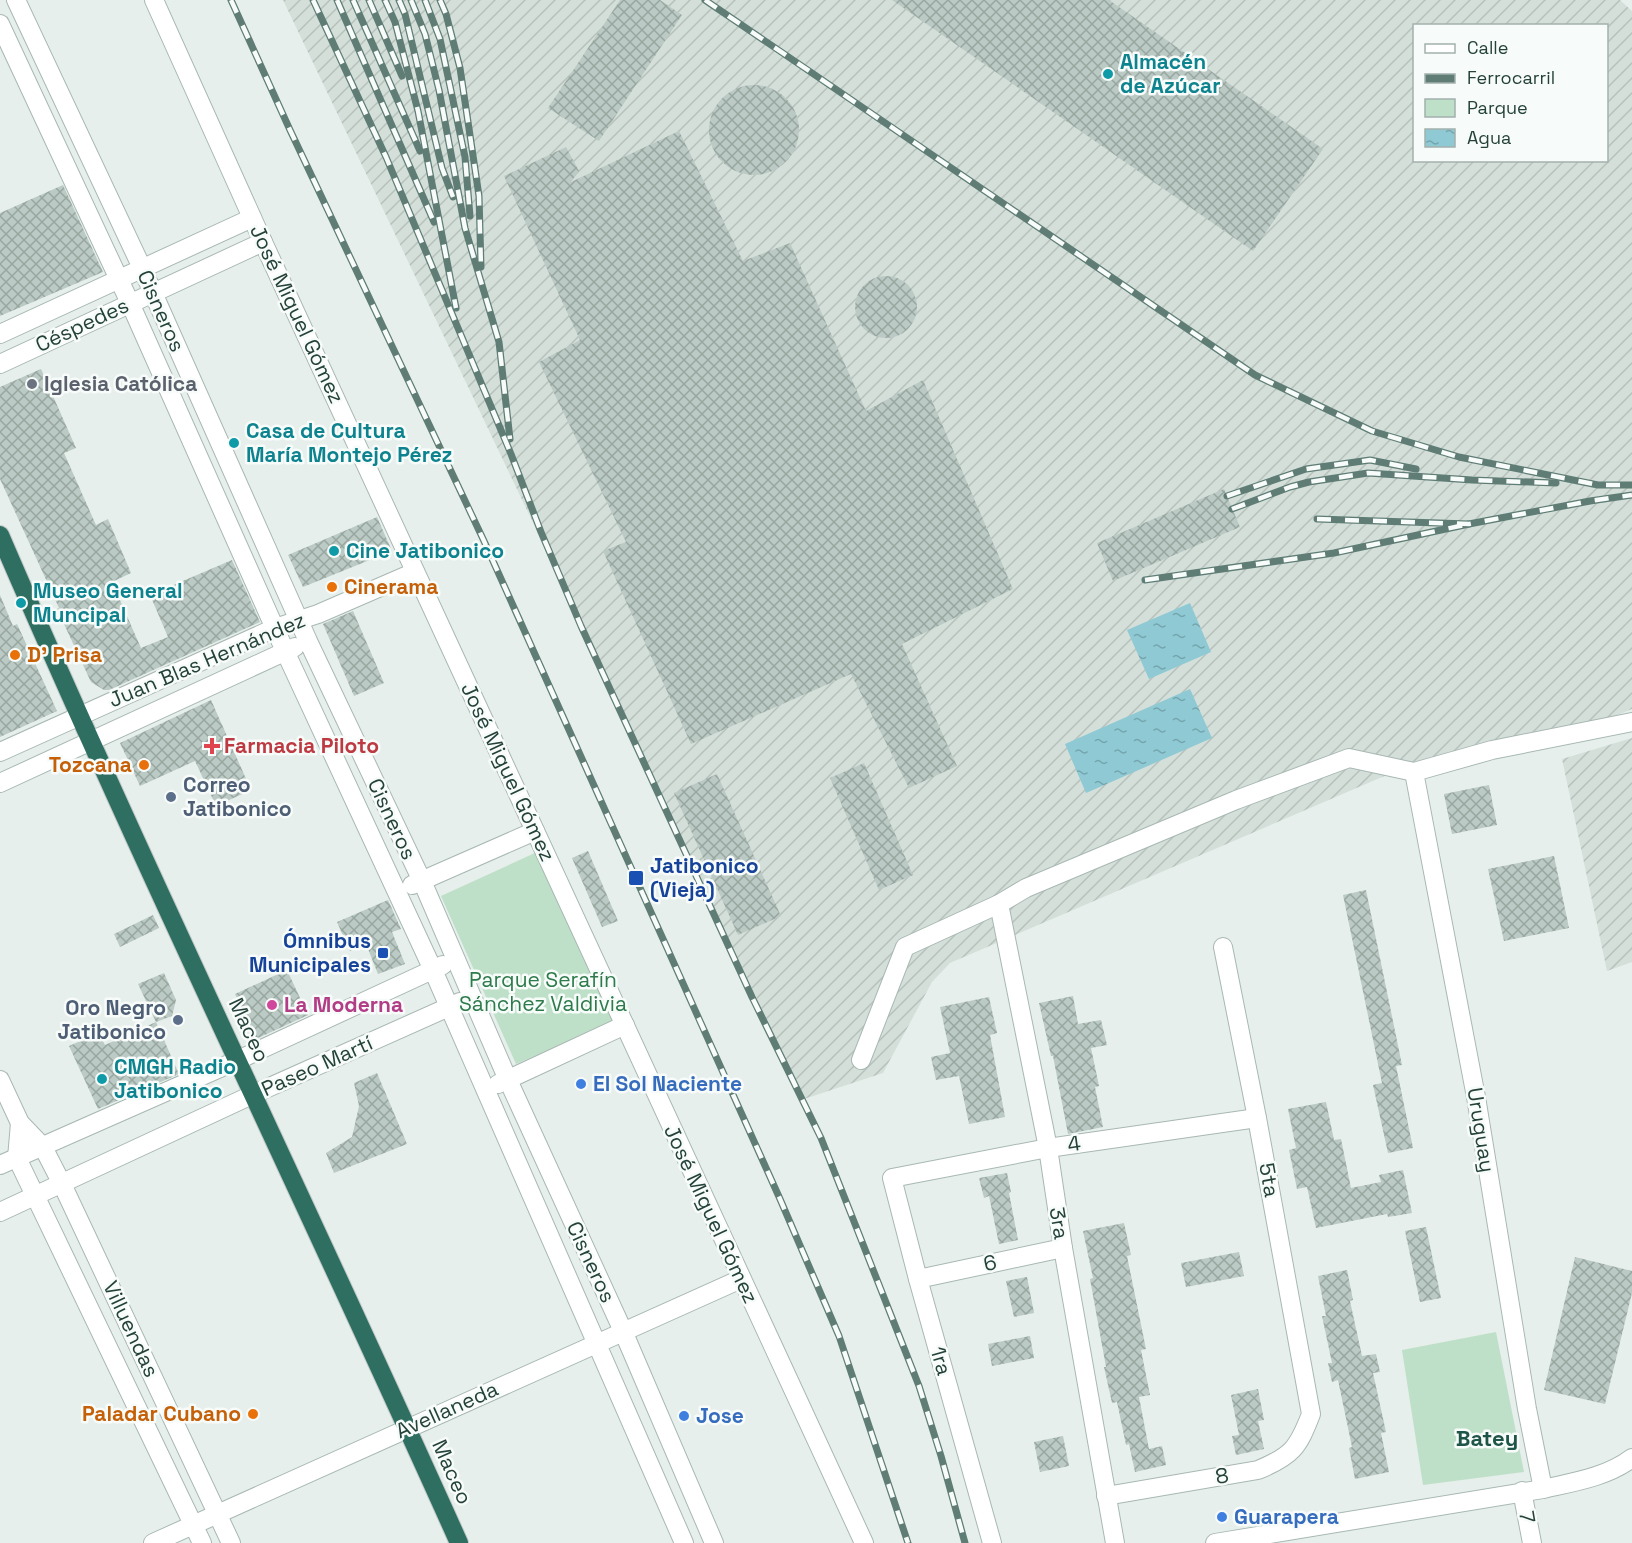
<svg xmlns="http://www.w3.org/2000/svg" width="1632" height="1543" viewBox="0 0 1632 1543" font-family="'Space Grotesk',sans-serif">
<defs>
<pattern id="industrial-furrows" width="10" height="10" patternUnits="userSpaceOnUse" patternTransform="scale(1.5)"><rect width="10" height="10" fill="#d4dfda"/><path d="M-1 1l2-2M0 10L10 0M9 11l2-2" fill="none" stroke="#b6c1bc"/></pattern>
<pattern id="water-ripples" width="26" height="14" patternUnits="userSpaceOnUse" patternTransform="scale(1.5)"><rect width="26" height="14" fill="#8ec9d4"/><path d="M2 4q2-2 4 0t4 0M15 11q2-2 4 0t4 0" fill="none" stroke="#74a5ad"/></pattern>
<pattern id="building-cross-hatch" width="8" height="8" patternUnits="userSpaceOnUse" patternTransform="scale(1.5)"><rect width="8" height="8" fill="#bbcac4"/><path d="M0 0l8 8M0 8l8-8" fill="none" stroke="#98a6a0"/></pattern>
</defs>
<rect width="100%" height="100%" fill="#e6efeb"/>
<g fill="url(#industrial-furrows)" fill-rule="evenodd">
<path d="M283,0H1620L1632,11V709L1557,740L1410,765L950,963L932,982L883,1073L804,1099L548,554ZM1414,26H1606V160H1414Z"/>
<polygon points="1632,738 1632,962 1607,971 1562,759"/>
</g>
<g fill="#bfe0c8">
<polygon points="537,852 617,1021 516,1064 441,896"/>
<polygon points="1496,1332 1524,1472 1423,1485 1402,1350"/>
</g>
<g fill="url(#water-ripples)">
<polygon points="1190,603 1211,652 1149,679 1127,630"/>
<polygon points="1190,689 1212,738 1086,793 1065,744"/>
</g>
<g fill="url(#building-cross-hatch)">
<polygon points="620,0 660,0 682,15 599,141 548,108"/>
<polygon points="892,0 1109,0 1323,149 1253,251"/>
<circle cx="754" cy="130" r="45"/>
<polygon points="679,131 743,261 790,243 866,411 923,380 1013,589 902,644 957,766 909,788 851,674 691,744 603,551 626,542 539,362 580,340 504,176 566,147 579,171 571,182"/>
<polygon points="63,185 103,272 0,316 0,213"/>
<circle cx="886" cy="307" r="31"/>
<polygon points="41,369 76,448 64,453 96,525 108,519 131,573 112,582 141,648 168,637 150,595 232,560 260,622 109,690 104,690 91,682 57,609 59,608 0,479 0,387"/>
<polygon points="1224,489 1240,527 1113,581 1097,543"/>
<polygon points="377,517 392,551 303,587 288,555"/>
<polygon points="0,595 13,626 17,624 57,711 0,737"/>
<polygon points="353,611 384,683 354,696 323,624"/>
<polygon points="211,700 251,790 216,806 195,761 140,786 120,743"/>
<polygon points="864,763 913,875 879,890 830,778"/>
<polygon points="717,774 781,916 738,935 674,793"/>
<polygon points="1489,785 1497,825 1452,834 1444,794"/>
<polygon points="588,851 618,921 602,927 572,858"/>
<polygon points="1554,856 1569,928 1504,941 1488,869"/>
<polygon points="1366,890 1402,1065 1396,1066 1413,1148 1388,1153 1373,1085 1382,1083 1343,895"/>
<polygon points="388,900 401,929 392,932 405,964 378,974 366,944 350,951 337,922"/>
<polygon points="153,915 159,928 120,947 114,934"/>
<polygon points="287,970 308,1015 256,1039 235,994"/>
<polygon points="164,973 176,1000 172,1016 156,1022 138,984"/>
<polygon points="1073,996 1078,1024 1101,1020 1107,1045 1091,1048 1099,1086 1095,1087 1103,1127 1068,1134 1053,1056 1051,1056 1039,1003"/>
<polygon points="989,997 997,1033 990,1035 1005,1117 969,1124 959,1076 936,1080 931,1057 950,1053 940,1007"/>
<polygon points="156,1022 179,1074 98,1109 69,1046 99,1033 105,1045"/>
<polygon points="377,1073 407,1144 334,1173 326,1153 352,1137 359,1106 354,1083"/>
<polygon points="1326,1102 1334,1140 1341,1139 1351,1188 1381,1182 1379,1175 1403,1170 1412,1213 1388,1217 1387,1214 1316,1228 1307,1187 1297,1189 1289,1150 1296,1148 1288,1109"/>
<polygon points="1007,1173 1011,1192 1009,1193 1018,1240 999,1244 989,1196 984,1198 979,1178"/>
<polygon points="1124,1223 1131,1255 1127,1256 1146,1349 1141,1350 1150,1395 1139,1397 1149,1449 1162,1446 1166,1465 1135,1472 1129,1444 1126,1445 1117,1402 1112,1403 1104,1367 1106,1367 1090,1279 1093,1278 1083,1231"/>
<polygon points="1426,1227 1441,1298 1420,1302 1405,1231"/>
<polygon points="1239,1252 1244,1276 1186,1287 1181,1263"/>
<polygon points="1575,1257 1632,1271 1632,1293 1605,1404 1544,1390"/>
<polygon points="1347,1270 1353,1300 1350,1301 1362,1356 1376,1354 1380,1372 1373,1373 1386,1432 1381,1433 1389,1472 1355,1479 1349,1448 1352,1447 1338,1380 1332,1382 1328,1363 1332,1363 1322,1316 1326,1316 1318,1276"/>
<polygon points="1027,1277 1034,1313 1014,1317 1006,1281"/>
<polygon points="1030,1336 1034,1358 992,1366 988,1344"/>
<polygon points="1258,1389 1264,1420 1258,1421 1264,1449 1236,1455 1232,1436 1239,1435 1231,1395"/>
<polygon points="1063,1436 1069,1466 1040,1472 1034,1442"/>
</g>
<g fill="none" stroke-linecap="round" stroke-linejoin="round">
<g stroke="#a8b8b2" stroke-width="20">
<g id="minor">
<polyline points="16,0 142,268 308,641 422,881 508,1080 623,1331 714,1543"/>
<polyline points="154,0 263,242 864,1543"/>
<polyline points="0,24 130,303 285,651 433,970 684,1543"/>
<polyline points="0,334 252,218"/>
<polyline points="0,364 263,242"/>
<polyline points="0,752 275,628 318,614 415,572"/>
<polyline points="1414,772 1476,1097 1527,1409 1543,1489"/>
<polyline points="0,783 295,647"/>
<polyline points="412,885 535,831"/>
<polyline points="999,904 1048,1148 1063,1248 1115,1543"/>
<polyline points="861,1060 905,947 999,904 1026,888 1236,800 1349,758 1414,772 1492,750 1632,722"/>
<polyline points="0,1080 20,1123 43,1147 62,1184 231,1543"/>
<polyline points="498,1084 625,1025"/>
<polyline points="20,1123 17,1158 202,1543"/>
<polyline points="0,1165 238,1060 443,965"/>
<polyline points="0,1212 254,1094 460,1002"/>
<polyline points="918,1279 1063,1248"/>
<polyline points="1522,1491 1532,1543"/>
<path d="M1106,1496L1258,1470C1292,1456 1298,1448 1311,1414L1257,1118L1223,947"/>
<polyline points="153,1543 741,1279"/>
<polyline points="992,1543 918,1279 892,1178 1048,1148 1257,1118"/>
<path d="M1215,1543L1543,1489C1574,1482 1607,1477 1632,1458"/>
</g>
</g>
<g stroke="#c2cac8" stroke-width="20">
<path id="highway" d="M0,535C146,874 308,1206 459,1543"/>
</g>
<use href="#minor" stroke="#fff" stroke-width="18"/>
<use href="#highway" stroke="#2f6f62" stroke-width="18"/>
<g stroke="#5f7d75" stroke-width="7">
<g id="rail">
<polyline points="231,0 290,130 484,541 780,1199 839,1336 908,1543"/>
<polyline points="313,0 386,157 511,454 541,532 581,626 752,997 821,1138 919,1386 941,1456 965,1543"/>
<polyline points="337,0 434,222"/>
<polyline points="353,0 420,151"/>
<polyline points="369,0 402,76"/>
<polyline points="385,0 395,22 418,111 456,308"/>
<polyline points="399,0 405,14 442,168 453,197"/>
<polyline points="411,0 425,34 439,90 465,228 499,342 510,439"/>
<polyline points="425,0 440,39 465,157 470,216"/>
<polyline points="440,0 446,14 460,68 479,196 481,267"/>
<polyline points="705,0 1255,375 1372,431 1459,457 1598,485 1632,485"/>
<polyline points="1227,496 1306,469 1370,460 1416,469"/>
<polyline points="1232,509 1290,487 1309,482 1368,473 1472,480 1556,483"/>
<polyline points="1317,519 1469,524 1590,501 1632,495"/>
<polyline points="1145,580 1334,553 1469,524"/>
</g>
</g>
<use href="#rail" stroke="#f7fbf9" stroke-width="4.5" stroke-dasharray="14" stroke-linecap="butt"/>
</g>
<g fill="#0f9aa8" stroke="#f7fbf9" stroke-width="2">
<circle cx="1108" cy="74" r="6"/>
<circle cx="234" cy="443" r="6"/>
<circle cx="334" cy="551" r="6"/>
<circle cx="21" cy="603" r="6"/>
<circle cx="102" cy="1079" r="6"/>
</g>
<circle fill="#6b7280" stroke="#f7fbf9" stroke-width="2" cx="32" cy="384" r="6"/>
<g fill="#e8710a" stroke="#f7fbf9" stroke-width="2">
<circle cx="332" cy="587" r="6"/>
<circle cx="15" cy="655" r="6"/>
<circle cx="144" cy="765" r="6"/>
<circle cx="253" cy="1414" r="6"/>
</g>
<path fill="#e0444e" stroke="#f7fbf9" stroke-width="2" d="M209 737h6v6h6v6h-6v6h-6v-6h-6v-6h6z"/>
<g fill="#5c6f8a" stroke="#f7fbf9" stroke-width="2">
<circle cx="171" cy="797" r="6"/>
<circle cx="178" cy="1020" r="6"/>
</g>
<g fill="#1a4fb4" stroke="#f7fbf9" stroke-width="2">
<rect x="628" y="870" width="16" height="16" rx="3"/>
<rect x="377" y="947" width="12" height="12" rx="3"/>
</g>
<circle fill="#d1479c" stroke="#f7fbf9" stroke-width="2" cx="272" cy="1005" r="6"/>
<g fill="#3f7fe0" stroke="#f7fbf9" stroke-width="2">
<circle cx="581" cy="1084" r="6"/>
<circle cx="684" cy="1416" r="6"/>
<circle cx="1222" cy="1517" r="6"/>
</g>
<g text-anchor="middle" stroke-width="5" stroke-linejoin="round" paint-order="stroke">
<g font-size="21" font-weight="bold" fill="#0d838f" stroke="#f7fbf9" text-anchor="start">
<text x="1120" y="69">Almacén<tspan x="1120" dy="24">de Azúcar</tspan></text>
<text x="246" y="438">Casa de Cultura<tspan x="246" dy="24">María Montejo Pérez</tspan></text>
<text x="346" y="558">Cine Jatibonico</text>
<text x="33" y="598">Museo General<tspan x="33" dy="24">Muncipal</tspan></text>
<text x="114" y="1074">CMGH Radio<tspan x="114" dy="24">Jatibonico</tspan></text>
</g>
<g font-size="21" fill="#24423a" stroke="#f7fbf9">
<text transform="translate(161 311) rotate(66)" y="7">Cisneros</text>
<text transform="translate(297 314) rotate(65)" y="7">José Miguel Gómez</text>
<text transform="translate(82 325) rotate(-25)" y="7">Céspedes</text>
<text transform="translate(207 660) rotate(-23)" y="7">Juan Blas Hernández</text>
<text transform="translate(508 772) rotate(65)" y="7">José Miguel Gómez</text>
<text transform="translate(392 819) rotate(65)" y="7">Cisneros</text>
<text transform="translate(249 1030) rotate(65)" y="7">Maceo</text>
<text transform="translate(317 1066) rotate(-24)" y="7">Paseo Martí</text>
<text transform="translate(1481 1130) rotate(81)" y="7">Uruguay</text>
<text transform="translate(1074 1144) rotate(-8)" y="7">4</text>
<text transform="translate(1269 1180) rotate(80)" y="7">5ta</text>
<text transform="translate(711 1214) rotate(65)" y="7">José Miguel Gómez</text>
<text transform="translate(1059 1223) rotate(81)" y="7">3ra</text>
<text transform="translate(591 1262) rotate(65)" y="7">Cisneros</text>
<text transform="translate(990 1263) rotate(-12)" y="7">6</text>
<text transform="translate(131 1329) rotate(65)" y="7">Villuendas</text>
<text transform="translate(941 1361) rotate(74)" y="7">1ra</text>
<text transform="translate(447 1410) rotate(-24)" y="7">Avellaneda</text>
<text transform="translate(452 1472) rotate(66)" y="7">Maceo</text>
<text transform="translate(1222 1476) rotate(-10)" y="7">8</text>
<text transform="translate(1527 1517) rotate(80)" y="7">7</text>
</g>
<g font-size="21" font-weight="bold" fill="#5b616d" stroke="#f7fbf9" text-anchor="start">
<text x="44" y="391">Iglesia Católica</text>
</g>
<g font-size="21" font-weight="bold" fill="#c56008" stroke="#f7fbf9" text-anchor="start">
<text x="344" y="594">Cinerama</text>
<text x="27" y="662">D' Prisa</text>
<text x="132" y="772" text-anchor="end">Tozcana</text>
<text x="241" y="1421" text-anchor="end">Paladar Cubano</text>
</g>
<g font-size="21" font-weight="bold" fill="#be3a42" stroke="#f7fbf9" text-anchor="start">
<text x="224" y="753">Farmacia Piloto</text>
</g>
<g font-size="21" font-weight="bold" fill="#4e5e75" stroke="#f7fbf9" text-anchor="start">
<text x="183" y="792">Correo<tspan x="183" dy="24">Jatibonico</tspan></text>
<text x="166" y="1015" text-anchor="end">Oro Negro<tspan x="166" dy="24">Jatibonico</tspan></text>
</g>
<g font-size="21" font-weight="bold" fill="#164399" stroke="#f7fbf9" text-anchor="start">
<text x="650" y="873">Jatibonico<tspan x="650" dy="24">(Vieja)</tspan></text>
<text x="371" y="948" text-anchor="end">Ómnibus<tspan x="371" dy="24">Municipales</tspan></text>
</g>
<g font-size="21" fill="#2d7a4b" stroke="#f7fbf9">
<text x="543" y="987">Parque Serafín<tspan x="543" dy="24">Sánchez Valdivia</tspan></text>
</g>
<g font-size="21" font-weight="bold" fill="#b23c85" stroke="#f7fbf9" text-anchor="start">
<text x="284" y="1012">La Moderna</text>
</g>
<g font-size="21" font-weight="bold" fill="#366cbe" stroke="#f7fbf9" text-anchor="start">
<text x="593" y="1091">El Sol Naciente</text>
<text x="696" y="1423">Jose</text>
<text x="1234" y="1524">Guarapera</text>
</g>
<g font-size="22" font-weight="bold" fill="#1f5548" stroke="#f7fbf9">
<text x="1487" y="1446">Batey</text>
</g>
</g>
<rect x="1413" y="24" width="195" height="138" fill="#f7fbf9" stroke="#a3b1ad" stroke-width="1.5"/>
<rect x="1425" y="44" width="30" height="9" fill="#ffffff" stroke="#a3b1ad" stroke-width="1.5"/>
<text x="1467" y="54" font-size="18" fill="#24423a">Calle</text>
<rect x="1425" y="74" width="30" height="9" fill="#5f7d75" stroke="#a3b1ad" stroke-width="1.5"/>
<text x="1467" y="84" font-size="18" fill="#24423a">Ferrocarril</text>
<rect x="1425" y="99" width="30" height="18" fill="#bfe0c8" stroke="#a3b1ad" stroke-width="1.5"/>
<text x="1467" y="114" font-size="18" fill="#24423a">Parque</text>
<rect x="1425" y="129" width="30" height="18" fill="url(#water-ripples)" stroke="#a3b1ad" stroke-width="1.5"/>
<text x="1467" y="144" font-size="18" fill="#24423a">Agua</text>
</svg>
